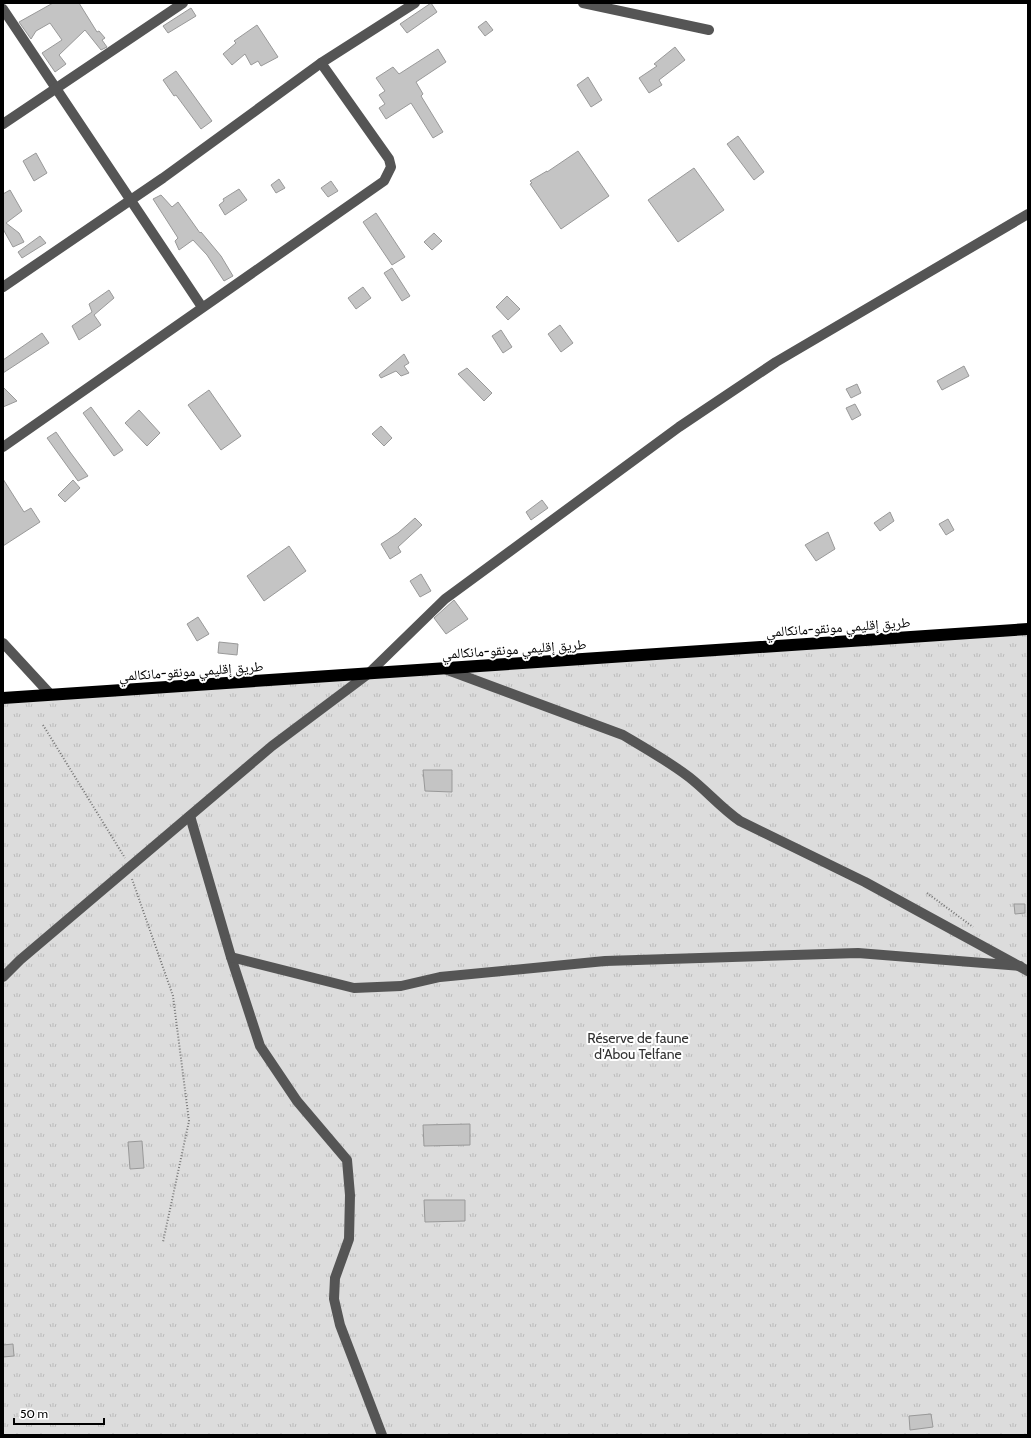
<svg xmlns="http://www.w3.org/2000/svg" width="1031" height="1438" viewBox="0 0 1031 1438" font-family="Cabin,'Noto Naskh Arabic',sans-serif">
<defs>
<pattern id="grass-tufts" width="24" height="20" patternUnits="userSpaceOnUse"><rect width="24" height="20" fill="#dcdcdc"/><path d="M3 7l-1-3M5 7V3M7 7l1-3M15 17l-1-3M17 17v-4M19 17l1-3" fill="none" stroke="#bbb"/></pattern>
</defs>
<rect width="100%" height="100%" fill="#fff"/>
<polygon fill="url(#grass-tufts)" points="1028,629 1028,1435 3,1435 3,698"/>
<g fill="#c4c4c4" stroke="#999">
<polygon points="53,3 79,3 97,32 99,31 105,38 102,40 107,47 101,50 85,30 59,55 66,64 55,72 42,53 62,40 50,23 36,31 31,39 19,22"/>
<polygon points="431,3 437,12 407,33 400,24"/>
<polygon points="191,8 196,16 168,33 163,26"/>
<polygon points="486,21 493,30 485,36 478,27"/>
<polygon points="257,25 278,57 261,66 258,61 251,65 245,54 232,65 223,54 236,43 234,41"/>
<polygon points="675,47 685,60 659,80 662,85 649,93 639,78 657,66 654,64"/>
<polygon points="438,49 446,62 416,82 423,94 421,96 443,132 433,138 411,103 386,119 379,108 385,104 379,95 385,91 376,78 393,67 399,74"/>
<polygon points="176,71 212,121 201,129 176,95 174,96 163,80"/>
<polygon points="588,77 602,100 591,107 577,85"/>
<polygon points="738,136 764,172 754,180 727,144"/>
<polygon points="578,151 609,196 561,229 530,184 532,183 530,181 547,171 547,172"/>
<polygon points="36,153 47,173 34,181 23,161"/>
<polygon points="694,168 724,210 678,242 648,200"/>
<polygon points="279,179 285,188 276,193 271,185"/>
<polygon points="331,181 338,191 328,197 321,188"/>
<polygon points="239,189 247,200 225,215 219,205 224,201 223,199"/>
<polygon points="10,190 22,211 6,223 19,233 24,242 13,247 3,229 3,194"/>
<polygon points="161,195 172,207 178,202 200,233 201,232 221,256 233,276 224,281 207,255 193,240 179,250 175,241 178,238 153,199"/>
<polygon points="376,213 405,257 392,265 363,222"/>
<polygon points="434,233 442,241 432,250 424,242"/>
<polygon points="40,236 46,243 22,258 18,252"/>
<polygon points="392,268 410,296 402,301 384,273"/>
<polygon points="363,287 371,298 356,309 348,298"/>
<polygon points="109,290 114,298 94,315 101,325 79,340 72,326 92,312 89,304"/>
<polygon points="507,296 520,309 508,320 496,307"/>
<polygon points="560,325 573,343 561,352 548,334"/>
<polygon points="501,330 512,347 503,353 492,336"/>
<polygon points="42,333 49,343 3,373 3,360"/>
<polygon points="404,354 409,363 404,366 409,373 401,376 396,371 381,378 379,375"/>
<polygon points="964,366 969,376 942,390 937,381"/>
<polygon points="467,368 492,393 484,401 458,374"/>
<polygon points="857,384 861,393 851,398 846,389"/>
<polygon points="3,387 17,401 3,407"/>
<polygon points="209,390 241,436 221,450 188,405"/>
<polygon points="855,404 861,415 852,420 846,408"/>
<polygon points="91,407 123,450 114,456 83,413"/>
<polygon points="139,410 160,433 147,446 125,423"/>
<polygon points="381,426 392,438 384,446 372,434"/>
<polygon points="56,432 70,452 88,476 78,481 47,438"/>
<polygon points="3,479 24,512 31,508 40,522 3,546"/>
<polygon points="73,480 80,488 65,502 58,495"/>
<polygon points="542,500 548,508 531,520 526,512"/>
<polygon points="890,512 894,521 880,531 874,523"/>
<polygon points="415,518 422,525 398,547 401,552 390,559 381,544 398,533"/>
<polygon points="948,519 954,530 946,535 939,524"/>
<polygon points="828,532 835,549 816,561 805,545"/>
<polygon points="289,546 306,571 264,601 247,576"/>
<polygon points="421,574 431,591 420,597 410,581"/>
<polygon points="454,600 468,619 446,634 434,618"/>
<polygon points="198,617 209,634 197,641 187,624"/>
<polygon points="219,642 238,644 237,655 218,653"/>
<polygon points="423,770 452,770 452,792 425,791"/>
<polygon points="1014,904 1025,904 1025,913 1015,914"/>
<polygon points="470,1124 470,1145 424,1146 423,1125"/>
<polygon points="142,1141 144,1168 130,1169 128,1142"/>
<polygon points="424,1200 465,1200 465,1221 425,1222"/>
<polygon points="13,1344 14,1356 3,1357 3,1345"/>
<polygon points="931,1414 933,1427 910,1430 909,1416"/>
</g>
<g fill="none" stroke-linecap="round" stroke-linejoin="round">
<g stroke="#777" stroke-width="2" stroke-dasharray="1 2" stroke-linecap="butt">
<polyline points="43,725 125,858"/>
<polyline points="132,879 173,996 189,1121 163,1242"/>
<polyline points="927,893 973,927"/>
</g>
<g stroke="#555" stroke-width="10">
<polyline points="583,3 709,30"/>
<polyline points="3,9 202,307"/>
<polyline points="3,124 183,3"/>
<polyline points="3,287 163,178 321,63 415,3"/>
<polyline points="3,447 384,181 391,167 389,159 321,63"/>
<polyline points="3,643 51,695"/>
<path d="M445,669L623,735C645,748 668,761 689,777C707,791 721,808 740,821L865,882L1028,971"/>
<polyline points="190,816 231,957 260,1046 297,1101 347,1160 350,1195 349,1239 335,1278 334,1299 340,1325 382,1435"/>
<polyline points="231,957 354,988 401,986 440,977 605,961 858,953 1020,966"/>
<polyline points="3,977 20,960 272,746 368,674 445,599 679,427 776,362 1028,214"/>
</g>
<polyline stroke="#000" stroke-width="12" points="3,698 1028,629"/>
</g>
<g text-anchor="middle" stroke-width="4" stroke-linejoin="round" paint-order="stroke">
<g font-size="14" fill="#000" stroke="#fff">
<text transform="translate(838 627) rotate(-4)" y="5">طريق إقليمي مونقو-مانكالمي</text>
<text transform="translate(514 649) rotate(-4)" y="5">طريق إقليمي مونقو-مانكالمي</text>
<text transform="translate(191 671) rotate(-4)" y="5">طريق إقليمي مونقو-مانكالمي</text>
</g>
<g font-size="14" fill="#333" stroke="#fff">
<text x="638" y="1043">Réserve de faune<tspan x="638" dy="16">d'Abou Telfane</tspan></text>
</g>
</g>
<rect width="1031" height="1438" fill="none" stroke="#000000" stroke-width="8"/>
<path d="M14 1418v6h90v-6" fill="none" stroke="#000000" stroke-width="2"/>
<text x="20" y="1418" font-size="12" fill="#000000" stroke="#ffffff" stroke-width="3" paint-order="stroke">50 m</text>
</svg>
